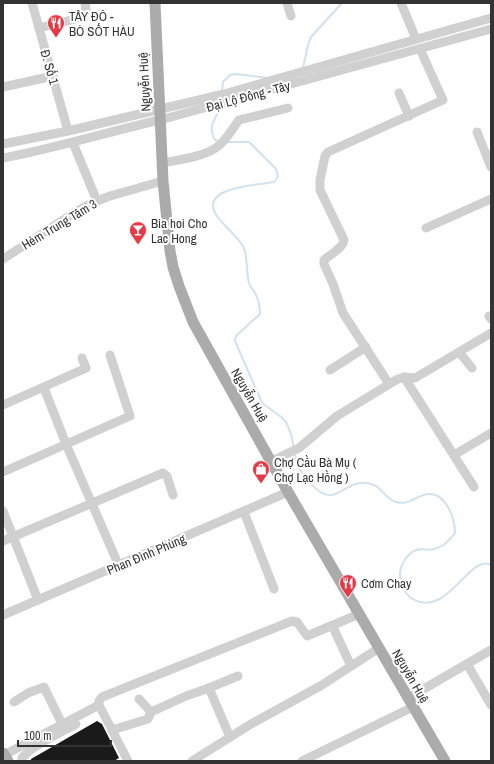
<svg xmlns="http://www.w3.org/2000/svg" width="494" height="764" viewBox="0 0 494 764" font-family="'Archivo Narrow',sans-serif">
<rect width="100%" height="100%" fill="#fff"/>
<g fill="none" stroke-linecap="round" stroke-linejoin="round">
<g stroke="#cfe2ee" stroke-width="2">
<polyline points="303,68 308,45 311,37 342,3"/>
<polyline points="222,91 223,82 230,75 236,74 268,78"/>
<path d="M219,141L215,140C207,125 215,122 220,107"/>
<path d="M227,142H249L276,169L278,177L274,182C258,185 197,187 217,216C224,226 236,235 243,246C248,255 246,272 249,283C250,286 253,290 255,293C259,300 260,306 260,314L236,336L235,341L262,403L281,417L286,422L291,434L294,448"/>
<path d="M295,452C295,455 295,459 296,461C300,473 319,498 332,495C343,493 351,481 366,483C382,484 383,498 396,502C409,506 417,495 428,494C446,492 455,519 455,533C450,540 444,547 434,549C429,551 422,548 416,550C406,554 397,569 401,580C403,587 405,594 411,598C447,621 469,553 491,565"/>
</g>
</g>
<polygon fill="#1a1a1a" points="97,721 102,724 119,758 114,761 31,761 31,759"/>
<g fill="none" stroke-linecap="round" stroke-linejoin="round">
<g stroke="#d0d0d0" stroke-width="9">
<polyline points="32,3 68,131"/>
<polyline points="287,3 291,16"/>
<polyline points="401,3 416,39"/>
<polyline points="39,28 79,18 83,14 86,10 85,3"/>
<polyline points="3,87 53,76"/>
<polyline points="399,93 409,116"/>
<polyline points="477,132 491,167"/>
<polyline points="73,143 97,201"/>
<polyline points="3,144 68,131 224,94 491,18"/>
<path d="M3,158C56,148 107,132 160,120L491,29"/>
<path d="M162,163C178,160 204,157 217,147C226,141 232,129 239,120L288,108"/>
<polyline points="426,228 491,199"/>
<polyline points="3,259 74,213 92,203 110,196 163,181"/>
<polyline points="489,316 491,319"/>
<polyline points="459,352 472,368"/>
<polyline points="330,370 366,347"/>
<polyline points="404,377 474,487"/>
<path d="M389,384L343,313L333,284L324,264V260C331,254 343,248 344,240L320,190V180L325,156L328,152L443,100L420,49"/>
<polyline points="44,388 66,444 119,566"/>
<polyline points="3,405 84,369 86,368 82,358"/>
<polyline points="454,455 491,433"/>
<polyline points="272,461 299,448 337,416 396,380 404,377 415,378 491,333"/>
<polyline points="3,472 130,416 110,355"/>
<polyline points="3,511 38,600"/>
<polyline points="244,512 274,589"/>
<polyline points="3,541 163,473 167,476 173,495"/>
<polyline points="3,615 288,492"/>
<polyline points="332,625 351,666"/>
<polyline points="467,664 491,705"/>
<polyline points="209,688 238,676"/>
<polyline points="408,698 491,650"/>
<polyline points="139,699 151,712 186,696 209,688 230,737"/>
<polyline points="14,702 28,693 44,687 62,724"/>
<polyline points="112,730 148,719 151,712"/>
<polyline points="4,755 99,705"/>
<path d="M22,761V758C33,745 60,733 76,724"/>
<polyline points="128,761 99,705 99,701 102,697 292,621 297,622 307,636 359,614"/>
<polyline points="192,761 251,724 322,685 379,648"/>
<polyline points="302,761 413,707"/>
</g>
<g stroke="#ababab" stroke-width="11">
<polyline points="155,3 163,181 170,251 173,267 179,286 193,322 288,492 445,761"/>
<polyline points="3,753 8,761"/>
</g>
</g>
<defs>
<g id="restaurant-pin" transform="scale(0.9)"><path d="M0 17L-7.5 6A9.5 9.5 0 1 1 7.5 6Z" fill="#e63946" stroke="#fff"/><path d="M-5-6h1v4h1v-4h1v4h1v-4h1v5L-1.5 .5V6h-2V.5L-5-1ZM5-6V6H3V1.5H1.5Q1.5-4 5-6Z" fill="#fff"/></g>
<g id="bar-pin" transform="scale(0.9)"><path d="M0 17L-7.5 6A9.5 9.5 0 1 1 7.5 6Z" fill="#e63946" stroke="#fff"/><path d="M-6-5H6L.8 .8V4.5H3.5V6h-7V4.5H-.8V.8Z" fill="#fff"/></g>
<g id="shop-pin" transform="scale(0.9)"><path d="M0 17L-7.5 6A9.5 9.5 0 1 1 7.5 6Z" fill="#e63946" stroke="#fff"/><path d="M-5-2.5h2.3a2.7 3.5 0 0 1 5.4 0H5L5.5 6h-11ZM-1.5-2.5h3a1.5 2.3 0 0 0-3 0Z" fill="#fff"/></g>
</defs>
<g fill-rule="evenodd">
<use href="#restaurant-pin" x="56" y="23"/>
<use href="#bar-pin" x="138" y="230"/>
<use href="#shop-pin" x="261" y="469"/>
<use href="#restaurant-pin" x="348" y="583"/>
</g>
<g text-anchor="middle" stroke-width="4" stroke-linejoin="round" paint-order="stroke">
<g font-size="13" fill="#333" stroke="#fff" text-anchor="start">
<text x="69" y="21">TÂY ĐÔ -<tspan x="69" dy="15">BÒ SỐT HÀU</tspan></text>
<text x="151" y="228">Bia hoi Cho<tspan x="151" dy="15">Lac Hong</tspan></text>
<text x="274" y="467">Chợ Cầu Bà Mụ (<tspan x="274" dy="15">Chợ Lạc Hồng )</tspan></text>
<text x="361" y="588">Cơm Chay</text>
</g>
<g font-size="13" fill="#333" stroke="#fff">
<text transform="translate(50 67) rotate(74)" y="5">Đ. Số 1</text>
<text transform="translate(144 82) rotate(-93)" y="5">Nguyễn Huệ</text>
<text transform="translate(248 96) rotate(-15)" y="5">Đại Lộ Đông - Tây</text>
<text transform="translate(59 224) rotate(-31)" y="5">Hẻm Trung Tâm 3</text>
<text transform="translate(250 395) rotate(60)" y="5">Nguyễn Huệ</text>
<text transform="translate(146 554) rotate(-23)" y="5">Phan Đình Phùng</text>
<text transform="translate(411 676) rotate(60)" y="5">Nguyễn Huệ</text>
</g>
</g>
<rect width="494" height="764" fill="none" stroke="#333333" stroke-width="8"/>
<path d="M18 740v6h93v-6" fill="none" stroke="#333333" stroke-width="2"/>
<text x="24" y="740" font-size="12" fill="#333333" stroke="#ffffff" stroke-width="3" paint-order="stroke">100 m</text>
</svg>
